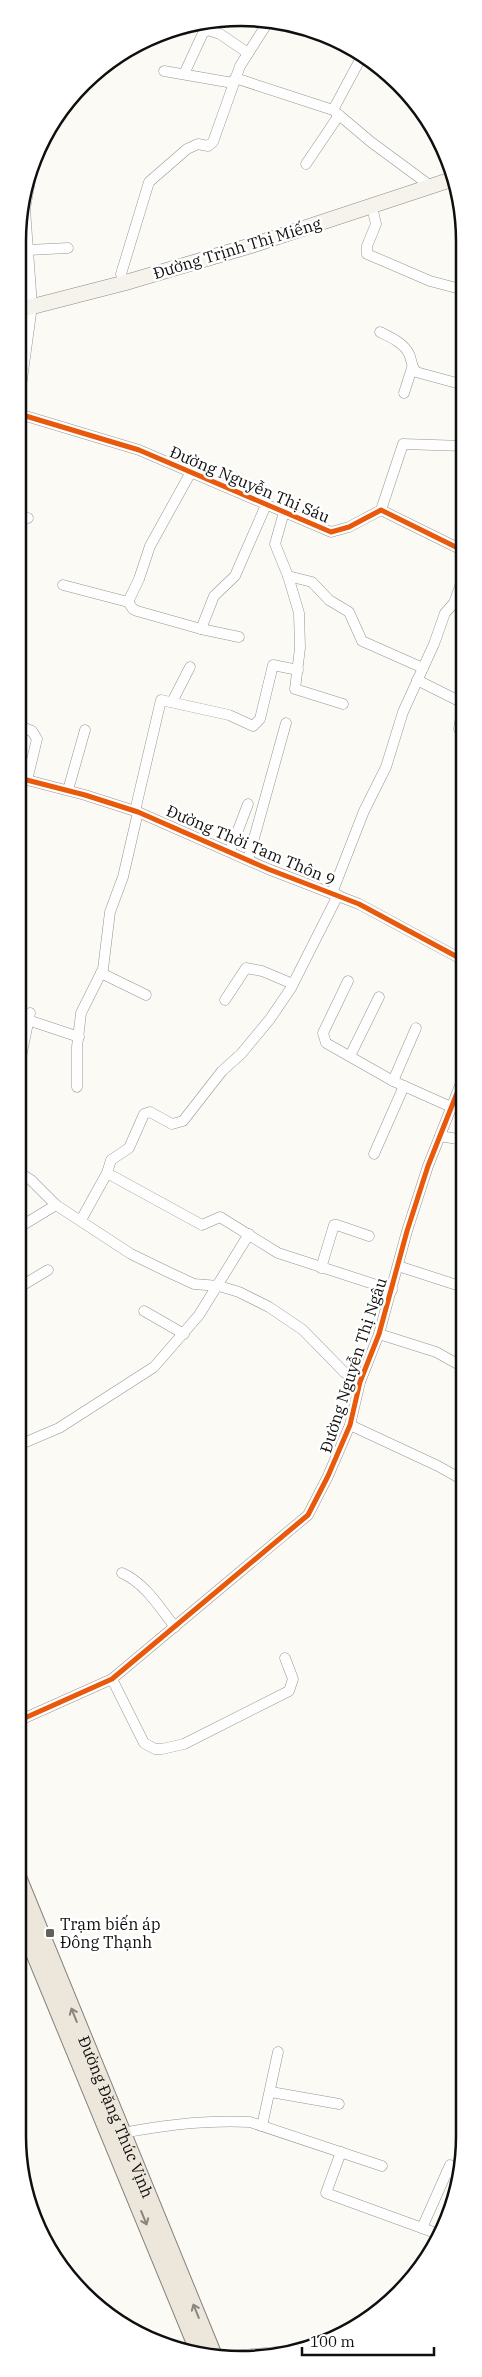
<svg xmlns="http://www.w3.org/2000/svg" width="482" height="2377" viewBox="0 0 482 2377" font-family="'IBM Plex Serif',serif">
<rect width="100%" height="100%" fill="#fcfaf5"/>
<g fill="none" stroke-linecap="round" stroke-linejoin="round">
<g stroke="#969593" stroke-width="11">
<g id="street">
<polyline points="362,56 333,110 371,142 432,187"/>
<polyline points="164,71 233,83"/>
<polyline points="184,74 203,33 208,30 220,34 248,53"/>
<polyline points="235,78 333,110"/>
<polyline points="306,164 339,115"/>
<polyline points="372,207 376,224 367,246 367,254 430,281 464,290"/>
<polyline points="28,250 68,248"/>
<polyline points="124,283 121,274 149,182 187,149 198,144 208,146 213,142 240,66 270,19"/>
<path d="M380,332C390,337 404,343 409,354C412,360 411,366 416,372L464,385"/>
<polyline points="404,393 412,368"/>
<polyline points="19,401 32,306 25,209 30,181"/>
<polyline points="19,414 139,450 331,532 349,527 381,510 464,551"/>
<polyline points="381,510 403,444 464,446"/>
<polyline points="284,512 275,544 288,576 299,613 300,648 295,689 343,704"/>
<polyline points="19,518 28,518"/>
<polyline points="288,576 312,582 329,600 349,612 362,641 423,668"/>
<polyline points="63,585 128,602 139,579 150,546 191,472"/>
<polyline points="128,602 133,609 137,611 201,629 214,596 235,576 238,569 266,505"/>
<polyline points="201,629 239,637"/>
<polyline points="417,680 463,703 459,729 464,730"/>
<polyline points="172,702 190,667"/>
<polyline points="19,726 32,731 37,739 27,780"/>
<polyline points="19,778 85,795 138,812 268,869 359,904 463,960"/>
<polyline points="68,790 85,730"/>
<polyline points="135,811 161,700 229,715 253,726 260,719 273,665 298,670"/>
<polyline points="230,851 248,804"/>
<polyline points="248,860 286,723"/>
<polyline points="332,893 364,811 386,767 403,712 434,644 445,613 454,603 464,575"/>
<polyline points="101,973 146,995"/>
<polyline points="348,981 323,1033 326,1043 393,1081 451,1107"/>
<polyline points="225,1000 246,968 262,971 293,984"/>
<polyline points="28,1020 79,1037"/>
<polyline points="350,1056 379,997"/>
<polyline points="19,1067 30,1013"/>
<polyline points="393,1081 416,1028"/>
<polyline points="77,1087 77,1047 81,1013 103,969 110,912 123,877 138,812"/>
<polyline points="440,1136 463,1140"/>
<polyline points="374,1154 404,1086"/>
<polyline points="18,1172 31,1180 56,1205"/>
<polyline points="107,1173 202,1225 220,1217 278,1253 392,1290"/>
<polyline points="81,1220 107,1173 111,1160 129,1148 144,1114 150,1112 172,1124 183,1121 222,1071 241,1054 270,1019 291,988 338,895"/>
<polyline points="18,1228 56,1205 131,1254 166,1271 194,1284 219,1286 239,1292 269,1307 303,1330 344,1372 360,1382"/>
<polyline points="398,1266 463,1287"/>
<polyline points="321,1268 334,1225 337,1225 369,1236"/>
<polyline points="18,1288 48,1270"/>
<polyline points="144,1311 184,1334"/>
<polyline points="379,1334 436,1352 463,1367"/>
<polyline points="350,1425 438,1466 463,1480"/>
<polyline points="26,1442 59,1428 154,1367 199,1315 249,1234"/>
<path d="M122,1573C146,1584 159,1607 175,1627"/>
<polyline points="112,1679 144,1743 155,1749 162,1749 184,1744 289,1691 293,1679 285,1658"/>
<polyline points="18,1721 112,1679 308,1515 328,1476 350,1425 360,1382 379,1334 407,1231 428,1166 463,1078"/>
<polyline points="271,2092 339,2104"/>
<polyline points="262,2126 278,2052"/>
<path d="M123,2133C164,2125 208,2120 250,2122L382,2166"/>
<polyline points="341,2152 326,2193 422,2228 450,2165"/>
<polyline points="447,2172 459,2176"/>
<polyline points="422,2228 441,2235"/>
<polyline points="219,2357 299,2350"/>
</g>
</g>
<g stroke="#8c8b89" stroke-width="16">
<polyline id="secondary" points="19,310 124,283 253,245 453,179"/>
</g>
<g stroke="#838280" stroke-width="18">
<g id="primary">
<path id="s1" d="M18,1877L214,2356"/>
<polyline points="18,1914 199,2353"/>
</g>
</g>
<use href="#street" stroke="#fffefe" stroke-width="10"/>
<use href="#secondary" stroke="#f5f3eb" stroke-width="15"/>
<use href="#primary" stroke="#ede6da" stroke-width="16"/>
<g stroke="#fff" stroke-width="8">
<g id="cycleway">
<polyline points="19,414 139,450 331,532 349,527 381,510 464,551"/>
<polyline points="19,778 85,795 138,812 268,869 359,904 463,960"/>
<polyline points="18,1721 112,1679 308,1515 328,1476 350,1425 360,1382 379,1334 407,1231 428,1166 463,1078"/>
</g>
</g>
<use href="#cycleway" stroke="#e8590c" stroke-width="5"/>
</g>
<defs><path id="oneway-shaft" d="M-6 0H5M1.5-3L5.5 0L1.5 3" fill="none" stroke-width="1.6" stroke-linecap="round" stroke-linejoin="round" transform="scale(1.25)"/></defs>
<g stroke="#89857f">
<use href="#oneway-shaft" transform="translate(74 2015) rotate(-112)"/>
<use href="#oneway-shaft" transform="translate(144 2218) rotate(68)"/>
<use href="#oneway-shaft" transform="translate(196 2311) rotate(-112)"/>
</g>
<rect fill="#626160" stroke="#fff" stroke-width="2" x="45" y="1928" width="10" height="10" rx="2.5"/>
<g text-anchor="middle" stroke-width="5" stroke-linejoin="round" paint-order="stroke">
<g font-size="16" fill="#0f0f0f" stroke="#fff">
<text transform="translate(237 248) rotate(-17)" y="6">Đường Trịnh Thị Miếng</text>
<text transform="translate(250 484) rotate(23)" y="6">Đường Nguyễn Thị Sáu</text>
<text transform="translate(251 845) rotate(23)" y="6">Đường Thời Tam Thôn 9</text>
<text transform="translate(353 1365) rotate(-72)" y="6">Đường Nguyễn Thị Ngâu</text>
<text dy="6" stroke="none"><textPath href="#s1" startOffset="259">Đường Đặng Thúc Vịnh</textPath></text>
</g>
<g font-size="16" fill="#0f0f0f" stroke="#fff" text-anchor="start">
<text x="60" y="1930">Trạm biến áp<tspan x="60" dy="18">Đông Thạnh</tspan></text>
</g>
</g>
<path d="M0 0H482V2377H0ZM241 26H241A215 215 0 0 1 456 241V2136A215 215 0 0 1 241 2351H241A215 215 0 0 1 26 2136V241A215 215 0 0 1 241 26Z" fill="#fff" fill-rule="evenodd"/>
<path fill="none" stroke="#0f0f0f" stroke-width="2.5" d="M241 26H241A215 215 0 0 1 456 241V2136A215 215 0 0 1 241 2351H241A215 215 0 0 1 26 2136V241A215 215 0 0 1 241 26Z"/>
<path d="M302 2347v8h132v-8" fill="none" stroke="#0f0f0f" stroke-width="2.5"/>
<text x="310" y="2347" font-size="15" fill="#0f0f0f" stroke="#ffffff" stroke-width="4" paint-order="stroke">100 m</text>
</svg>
